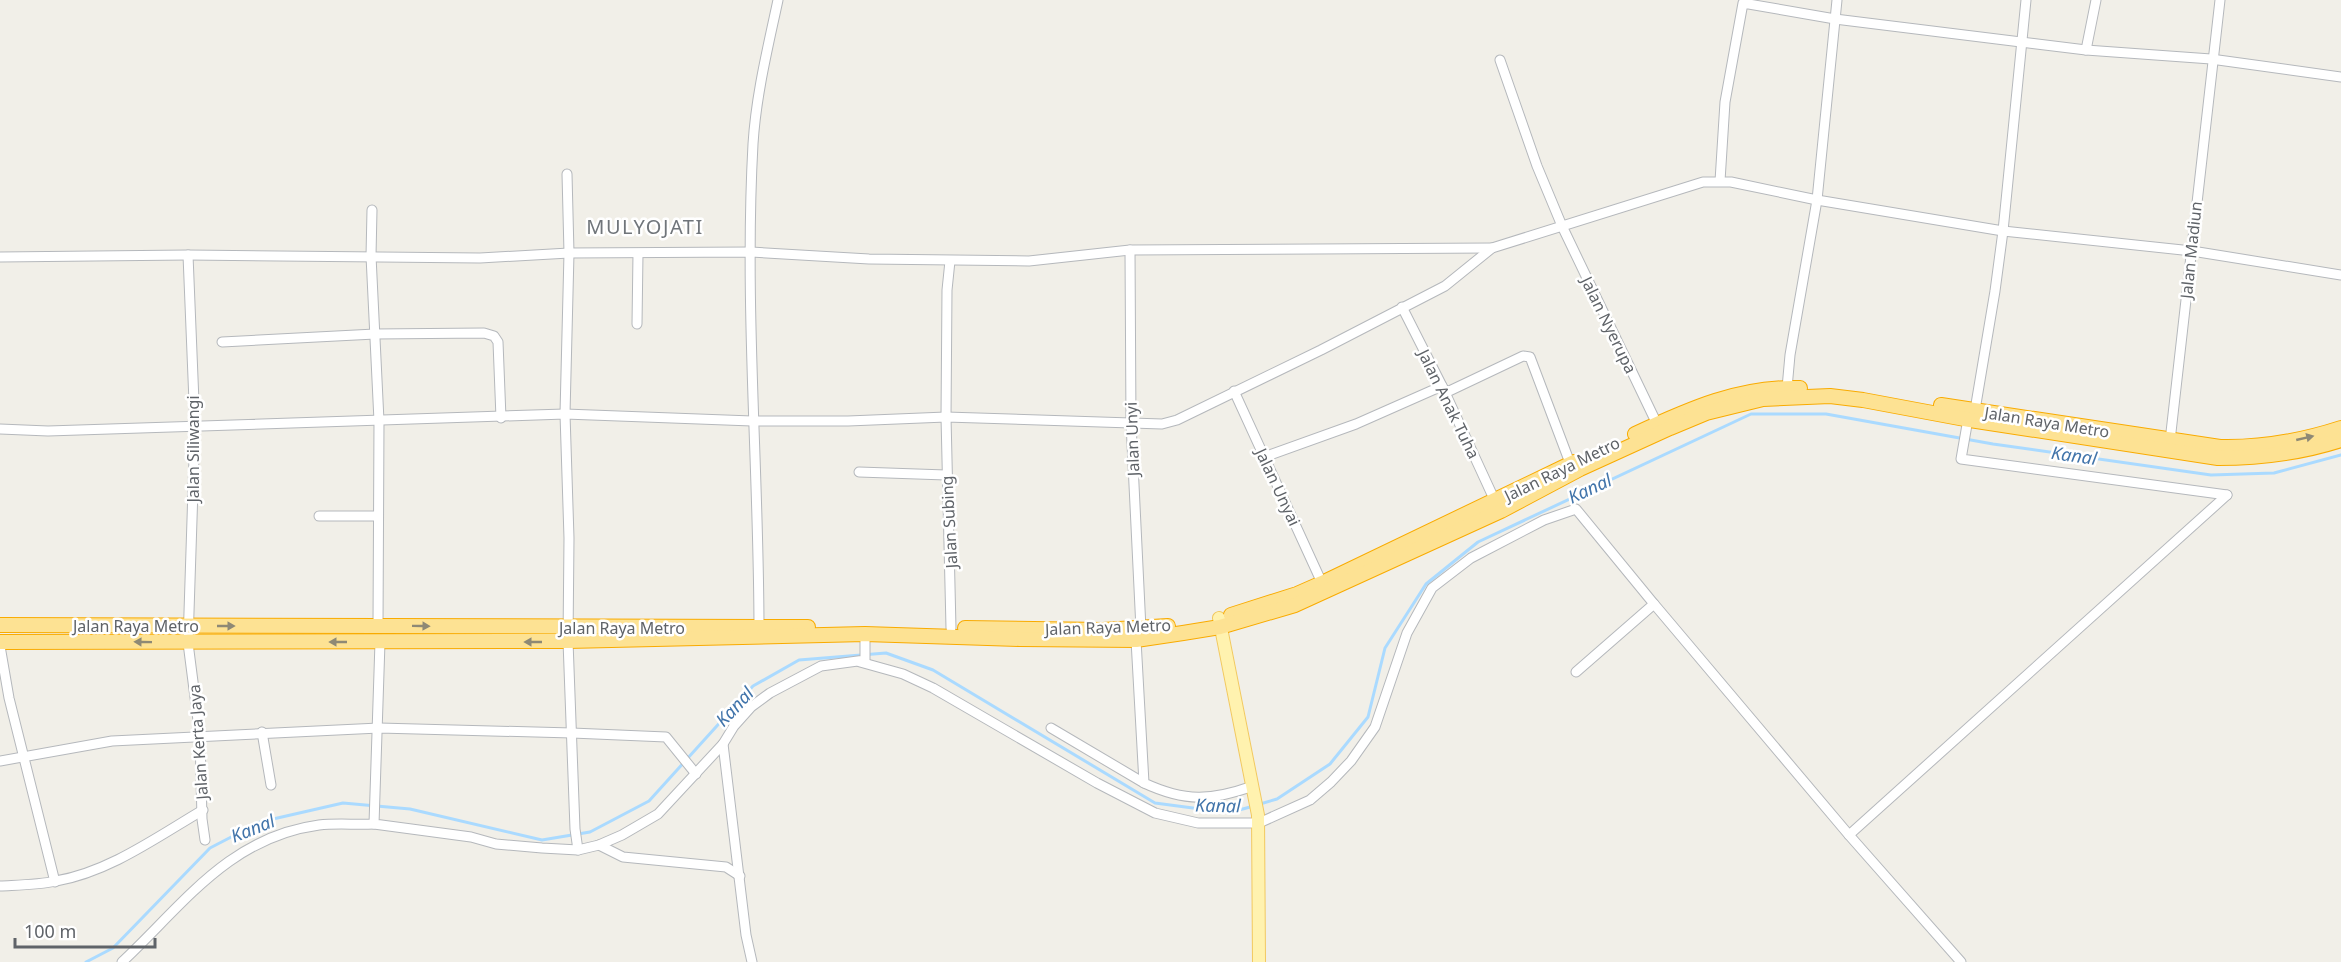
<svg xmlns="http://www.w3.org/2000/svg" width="2341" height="962" viewBox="0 0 2341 962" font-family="'Noto Sans',sans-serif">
<rect width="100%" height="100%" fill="#f1efe8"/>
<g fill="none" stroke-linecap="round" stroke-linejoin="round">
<g stroke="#aadaff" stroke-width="3">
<polyline points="1260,804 1277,799 1330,764 1368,717 1385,648 1426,584 1478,542 1751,414 1826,414 1993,444 2211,475 2274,473 2341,455"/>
<polyline points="86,962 113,948 210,848 260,822 343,803 410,809 542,840 590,832 649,801 753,686 799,660 886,653 933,670 1155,803 1208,810 1239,810 1254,806"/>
</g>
<g stroke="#b5b8bc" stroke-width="11">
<g id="minor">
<polyline points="2086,50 2096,0"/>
<polyline points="1500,60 1537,166 1562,226 1657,424"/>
<polyline points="567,174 569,253 565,414 569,538 568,641 575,829 578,850"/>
<polyline points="1720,181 1725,102 1743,3 1835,19 2021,42 2086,50 2211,59 2341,77"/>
<polyline points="372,210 371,256 379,421 378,626"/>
<polyline points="1130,250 1131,423 1141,629"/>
<polyline points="188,255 195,427 188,643 200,736 202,819 205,840"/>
<polyline points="0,257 188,255 480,258 569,253 751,252 869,259 1029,261 1130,250 1492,248"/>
<polyline points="950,261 947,290 946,417 951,628"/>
<polyline points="1402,307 1442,386 1495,501"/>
<polyline points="637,324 638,254"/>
<polyline points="222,342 375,334 484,333 494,336 498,342 501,418"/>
<polyline points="1787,388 1790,355 1817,200 1837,0"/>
<polyline points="1234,391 1322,583"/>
<polyline points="1445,393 1523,356 1530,357 1570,463"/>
<polyline points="1975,410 1995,291 2003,231 2026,0"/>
<polyline points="1968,419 1961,459 2227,495"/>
<polyline points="0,429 48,431 565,414 752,421 848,421 946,417 1162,424 1177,420 1321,350 1445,286 1492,248 1703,182 1731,182 1817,200 2003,231 2192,251 2341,275"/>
<polyline points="2170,441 2220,0"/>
<polyline points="1264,457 1356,424 1442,386"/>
<polyline points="859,472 946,475"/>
<polyline points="319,516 378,516"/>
<polyline points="1654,604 1849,835 1961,962"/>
<path d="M759,631C759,469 744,306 753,144C756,95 768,47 778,0"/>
<path d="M1136,640L1144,783C1185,802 1211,801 1253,786"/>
<polyline points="380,642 374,824 471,837 496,844 542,848 578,850 599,845 622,835 658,814 723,744 734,726 751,707 770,693 821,666 865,660 865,634"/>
<polyline points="0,646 9,698 55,882"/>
<polyline points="860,662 903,674 933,688 1097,783 1155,813 1198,823 1259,823 1310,800 1331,782 1351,761 1375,727 1407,633 1432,588 1471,558 1544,520 1576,509 1654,604 1576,672"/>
<polyline points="1051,728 1144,783"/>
<polyline points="262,732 271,785"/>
<polyline points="723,744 746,935 752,962"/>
<polyline points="0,761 112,741 379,728 572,733 666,737 696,774"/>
<polyline points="1849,835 2227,495"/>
<polyline points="599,845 623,857 726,867 740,876"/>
<path d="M0,886C18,885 38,885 56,881C109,872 157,837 203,810"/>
<path d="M122,962C183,905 229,837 319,825C337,823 356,825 374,824"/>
</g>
</g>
<g stroke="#f2c960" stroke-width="14">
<polyline id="major" points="1219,618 1258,815 1259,962"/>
</g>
<g stroke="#f9ab00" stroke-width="16">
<g id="highway">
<path d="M1941,405L2220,447C2262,448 2301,441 2341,428"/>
<path d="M1635,434C1689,409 1740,386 1800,388"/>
<polyline points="1231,615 1297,594 1322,583 1574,462"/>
<polyline points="0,625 808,627"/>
<polyline points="965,628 1103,630 1168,626"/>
<path d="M0,642L568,641L865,634L1020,639L1136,640L1183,633L1220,627L1295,605L1501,511L1580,469L1670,428L1706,413L1763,399L1830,396L1863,400L1970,420L2218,458C2261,458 2301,453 2341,440"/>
</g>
</g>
<use href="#minor" stroke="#fff" stroke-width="9"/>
<use href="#major" stroke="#fff2af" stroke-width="12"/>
<use href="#highway" stroke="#fde293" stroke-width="14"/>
</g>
<defs><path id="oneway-solid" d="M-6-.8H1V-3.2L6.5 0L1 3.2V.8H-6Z" transform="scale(1.5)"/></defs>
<g fill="#8e8975">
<use href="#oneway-solid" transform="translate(2305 438) rotate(-13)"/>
<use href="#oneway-solid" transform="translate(226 626)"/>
<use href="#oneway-solid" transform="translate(421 626) rotate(1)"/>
<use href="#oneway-solid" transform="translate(143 642) rotate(-179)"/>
<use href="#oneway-solid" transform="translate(338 642) rotate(180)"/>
<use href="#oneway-solid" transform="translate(533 642) rotate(180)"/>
</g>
<g text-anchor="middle" stroke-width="5" stroke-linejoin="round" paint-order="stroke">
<g font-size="16" fill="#5f6368" stroke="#fff">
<text transform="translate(2191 250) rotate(-84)" y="6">Jalan Madiun</text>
<text transform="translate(1609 325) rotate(64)" y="6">Jalan Nyerupa</text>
<text transform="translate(1449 404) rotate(64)" y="6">Jalan Anak Tuha</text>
<text transform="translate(2047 422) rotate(9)" y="6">Jalan Raya Metro</text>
<text transform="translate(1132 439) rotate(-92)" y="6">Jalan Unyi</text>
<text transform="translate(193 449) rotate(-90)" y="6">Jalan Siliwangi</text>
<text transform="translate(1562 469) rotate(-26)" y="6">Jalan Raya Metro</text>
<text transform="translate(1278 487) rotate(65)" y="6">Jalan Unyai</text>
<text transform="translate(949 522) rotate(-93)" y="6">Jalan Subing</text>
<text x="136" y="632">Jalan Raya Metro</text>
<text transform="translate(1108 627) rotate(-2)" y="6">Jalan Raya Metro</text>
<text x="622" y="634">Jalan Raya Metro</text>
<text transform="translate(198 742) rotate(-94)" y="6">Jalan Kerta Jaya</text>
</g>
<g font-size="18" font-style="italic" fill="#4174aa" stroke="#fff">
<text transform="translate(2074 456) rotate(8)" y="6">Kanal</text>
<text transform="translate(1590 489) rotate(-25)" y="6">Kanal</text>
<text transform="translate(735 707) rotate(-47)" y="6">Kanal</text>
<text transform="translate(1218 806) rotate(1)" y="6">Kanal</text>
<text transform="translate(253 829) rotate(-22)" y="6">Kanal</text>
</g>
<g font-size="20" letter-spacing="1.5" fill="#70757a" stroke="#fff">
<text x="645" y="234">MULYOJATI</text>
</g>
</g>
<path d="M15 938v9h140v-9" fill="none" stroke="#5f6368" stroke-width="3"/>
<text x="24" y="938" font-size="18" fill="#5f6368" stroke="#ffffff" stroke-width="4.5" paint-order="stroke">100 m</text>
</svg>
